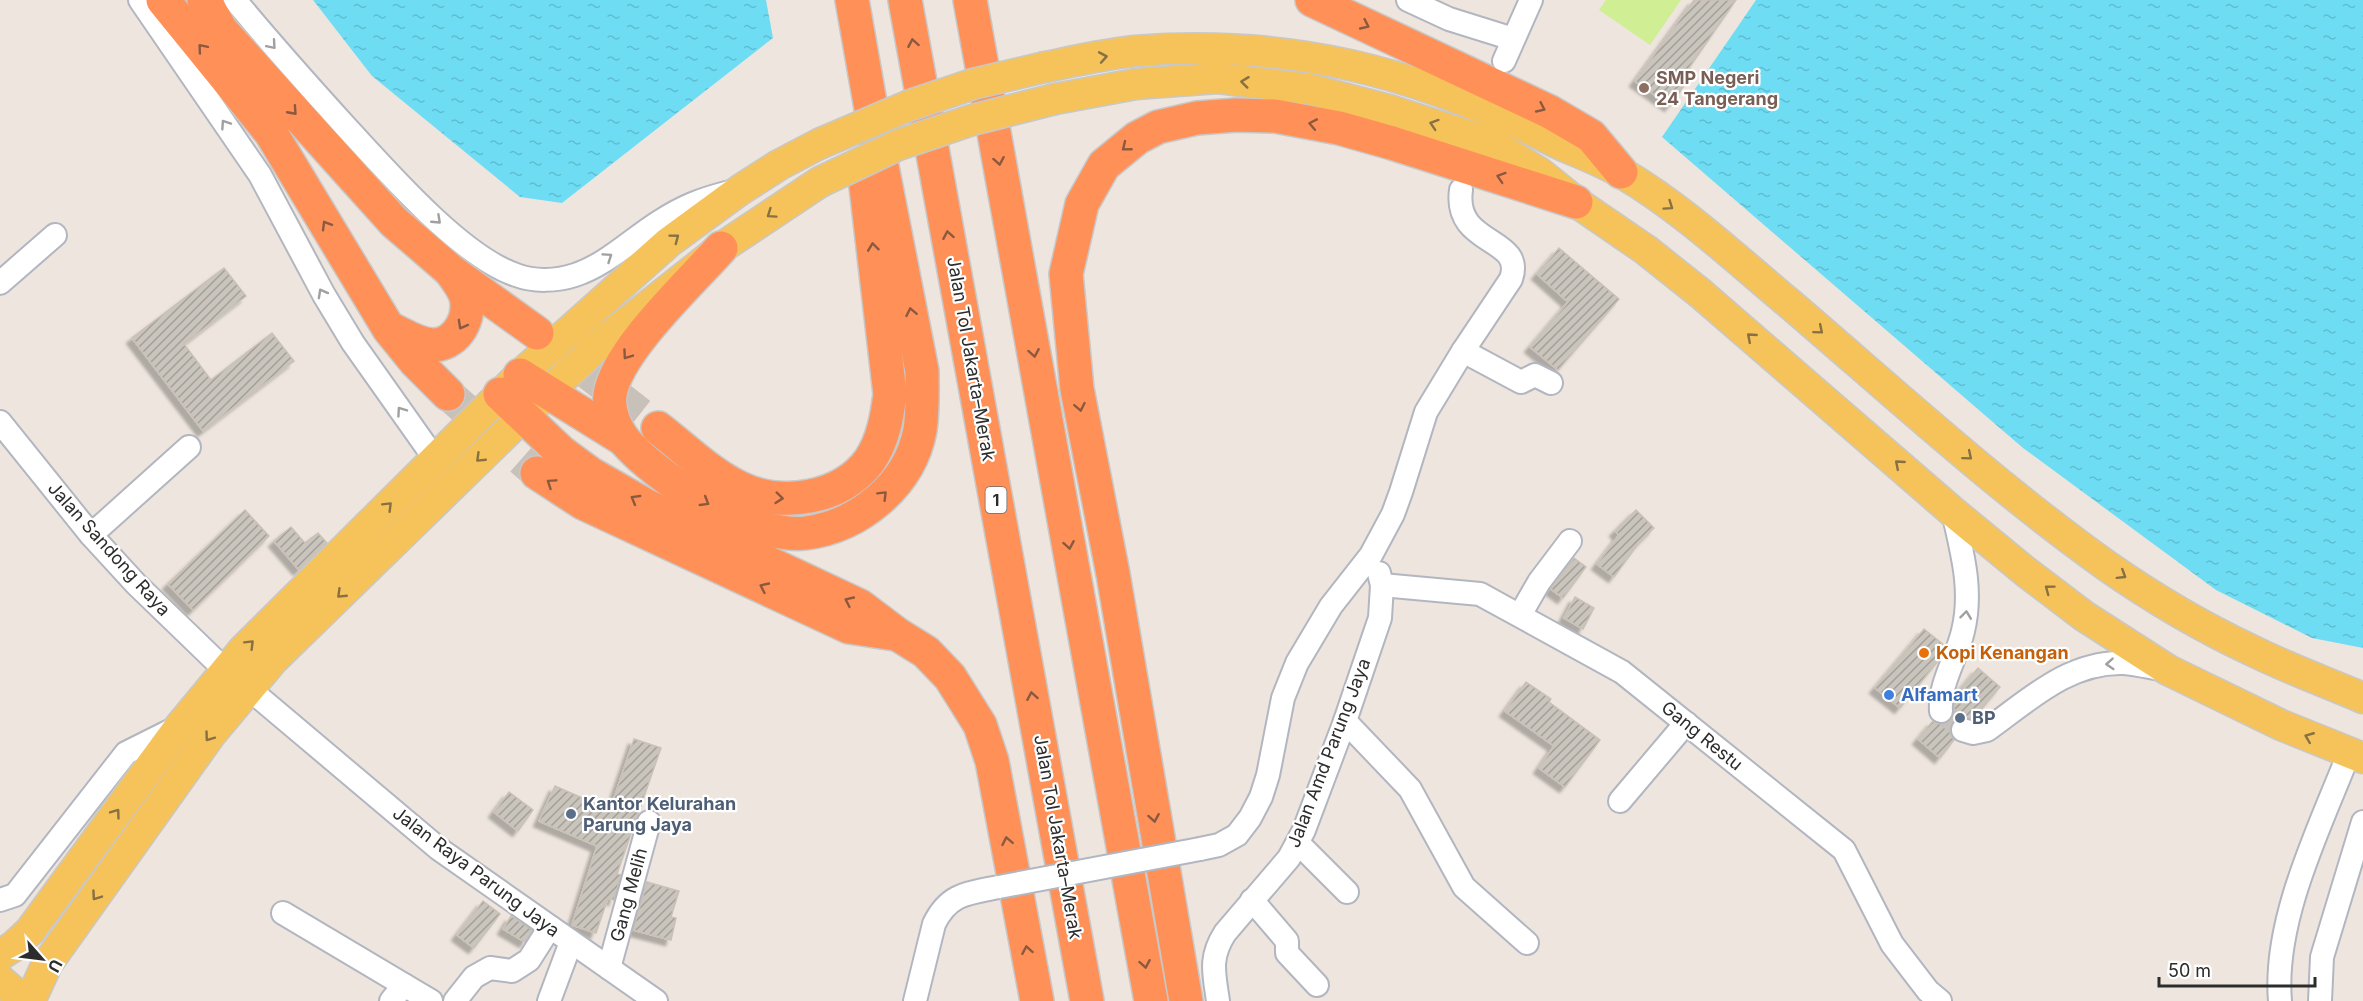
<svg xmlns="http://www.w3.org/2000/svg" width="2363" height="1001" viewBox="0 0 2363 1001" font-family="Inter,sans-serif">
<defs>
<pattern id="water-ripples" width="26" height="14" patternUnits="userSpaceOnUse" patternTransform="scale(1.5)"><rect width="26" height="14" fill="#6edcf3"/><path d="M2 4q2-2 4 0t4 0M15 11q2-2 4 0t4 0" fill="none" stroke="#5fbdd0"/></pattern>
<pattern id="building-hatch" width="6" height="6" patternUnits="userSpaceOnUse" patternTransform="scale(1.5)"><rect width="6" height="6" fill="#c9c4bc"/><path d="M-1 1l2-2M0 6l6-6M5 7l2-2" fill="none" stroke="#a39f99"/></pattern>
<filter id="shadow"><feDropShadow dx="-5.5" dy="5.5" stdDeviation="1.5" flood-color="#0004"/></filter>
</defs>
<rect width="100%" height="100%" fill="#eee6de"/>
<polygon fill="#d0ee94" points="1606,0 1681,0 1650,45 1599,10"/>
<g fill="url(#water-ripples)">
<polygon points="313,0 766,0 773,38 562,203 520,197 372,76"/>
<polygon points="1756,0 2363,0 2363,648 2312,638 2216,590 2023,448 1662,137"/>
</g>
<g fill="url(#building-hatch)" stroke="#cac1b7" stroke-width="1.5" filter="url(#shadow)">
<polygon points="1694,0 1736,0 1689,68 1694,71 1670,106 1635,81"/>
<polygon points="1559,248 1619,299 1558,370 1530,347 1568,302 1537,274"/>
<polygon points="224,268 246,296 184,344 211,380 272,333 294,361 203,431 132,338"/>
<polygon points="245,510 269,536 193,610 168,584"/>
<polygon points="1636,510 1654,528 1638,544 1614,577 1597,564 1619,535 1615,531"/>
<polygon points="291,527 305,543 318,533 327,543 299,570 274,541"/>
<polygon points="1574,558 1586,567 1563,598 1551,589"/>
<polygon points="1575,597 1594,608 1583,629 1564,618"/>
<polygon points="1924,629 1944,645 1938,661 1900,708 1875,688"/>
<polygon points="1978,668 2000,687 1973,719 1960,717 1953,721 1950,733 1954,740 1940,758 1918,739 1933,721 1941,724 1952,718 1956,694"/>
<polygon points="1526,682 1551,699 1549,702 1600,740 1565,787 1539,768 1554,746 1505,711"/>
<polygon points="634,739 661,748 617,874 621,875 614,900 608,898 596,933 572,925 597,846 539,821 555,786 610,810"/>
<polygon points="509,792 533,810 518,831 494,812"/>
<polygon points="647,882 679,891 671,917 676,918 671,940 633,930"/>
<polygon points="483,901 500,914 474,948 457,935"/>
<polygon points="511,916 532,930 525,942 503,929"/>
</g>
<g fill="none" stroke-linecap="round" stroke-linejoin="round">
<polyline stroke="#c7c1ba" stroke-width="22" stroke-dasharray="22 11" stroke-linecap="butt" points="1941,711 1963,730"/>
<g stroke="#c7c1ba" stroke-width="33" stroke-dasharray="33 16" stroke-linecap="butt">
<polyline points="537,333 658,428"/>
<polyline points="448,394 537,473"/>
</g>
<g stroke="#b2b6c0" stroke-width="26">
<g id="minor">
<polyline points="140,0 260,175 324,295 353,343 435,459"/>
<path d="M235,0C271,44 308,85 346,127C387,171 460,256 516,275C534,282 557,281 575,275C606,265 632,239 659,222C684,206 702,199 730,192"/>
<polyline points="1408,0 1449,19 1513,39"/>
<polyline points="1504,61 1531,0"/>
<polyline points="0,283 55,235"/>
<polyline points="1463,351 1521,382 1535,375 1551,383"/>
<polyline points="0,422 91,535 136,584 225,670"/>
<polyline points="91,535 189,447"/>
<polyline points="1382,585 1480,594 1622,672 1844,850 1892,944 1928,991 1940,1001"/>
<polyline points="1520,615 1539,582 1570,541"/>
<polyline points="248,688 439,849 656,1001"/>
<path d="M1941,711C1939,683 1957,658 1963,631C1973,590 1962,552 1953,512"/>
<polyline points="1345,721 1410,789 1464,887 1527,943"/>
<path d="M1963,730L1973,733L1987,730C2029,700 2069,661 2124,663C2136,664 2149,667 2161,669"/>
<polyline points="1620,801 1686,723"/>
<polyline points="1298,843 1347,892"/>
<path d="M1200,849L1219,845L1237,835L1250,818L1261,797L1268,775L1283,698L1297,663L1331,606L1371,555L1393,514L1401,492L1426,412L1463,351L1511,279C1526,236 1453,247 1461,190"/>
<polyline points="0,900 15,895 126,753 178,727"/>
<polyline points="1252,900 1287,941 1287,953 1317,985"/>
<polyline points="283,913 404,985 391,1001"/>
<polyline points="609,968 649,822"/>
<polyline points="404,985 431,1001"/>
<polyline points="455,1001 474,977 490,968 512,971 529,960 550,927"/>
<polyline points="549,1001 571,942"/>
<path d="M915,1001L934,924C949,893 969,893 999,887"/>
<path d="M1218,1001C1214,973 1209,958 1225,933L1289,858L1304,830L1345,721L1380,618L1382,585L1379,573"/>
<path d="M2280,1001C2273,920 2320,827 2349,753"/>
<polyline points="2320,1001 2322,957 2363,822"/>
</g>
</g>
<g stroke="#c8c8c8" stroke-width="33">
<g id="major">
<path d="M1045,67C1075,61 1105,54 1135,51C1290,39 1416,71 1553,141C1576,152 1600,160 1622,173C1683,209 1736,259 1790,304C1894,393 1995,486 2107,566C2150,596 2204,628 2251,650C2287,668 2326,682 2363,698"/>
<polyline points="1055,99 1136,84 1218,78 1309,89 1389,110 1491,143 1540,173 1576,202 1646,250 1700,293 1953,512 2026,572 2084,616 2168,670 2281,725 2363,758"/>
<polyline points="0,955 14,946 30,931 180,726 243,650 520,375 669,242 740,190 779,165 819,144"/>
<polyline points="0,980 16,994 18,1001"/>
<polyline points="30,1001 47,964 211,734 273,660 548,392 602,342 721,248 820,182"/>
</g>
</g>
<g stroke="#c8c8c8" stroke-width="36">
<g id="highway">
<polyline points="163,0 271,133 389,329 415,361 448,394"/>
<polyline points="204,0 221,30 394,222 452,272 537,333"/>
<polyline points="905,0 1087,1001"/>
<polyline points="970,0 1151,1001"/>
<polyline points="1312,0 1550,112 1591,136 1621,172"/>
<path d="M721,248C691,282 616,351 610,395C608,410 615,429 625,441C649,469 720,519 757,527C772,531 791,535 806,533C859,526 910,485 920,430C923,411 922,391 922,371L875,131L852,0"/>
<path d="M391,329C404,335 420,346 435,345C458,343 471,317 466,297C464,289 457,280 452,273"/>
<polyline points="520,375 623,439"/>
<polyline points="500,394 561,452 591,474 647,506 860,606 897,634 926,652 950,677 980,725 992,761 1037,1001"/>
<path d="M658,428C684,448 710,474 740,488C781,508 842,499 870,460C883,440 887,418 890,394L864,169"/>
<polyline points="537,473 583,503 849,627 895,634"/>
<polyline points="1186,1001 1113,574 1077,389 1066,274 1082,204 1104,165 1137,138 1158,127 1197,118 1236,115 1275,116 1339,128 1392,143 1576,202"/>
</g>
</g>
<use href="#minor" stroke="#fff" stroke-width="22"/>
<use href="#major" stroke="#f6c35b" stroke-width="30"/>
<use href="#highway" stroke="#ff9158" stroke-width="33"/>
<g stroke="#b2b6c0" stroke-width="26" stroke-linecap="butt">
<polyline id="minor-bridge" points="999,887 1200,849"/>
</g>
<g stroke="#c8c8c8" stroke-width="33" stroke-linecap="butt">
<g id="major-bridge">
<polyline points="819,144 908,106 973,84 1045,67"/>
<polyline points="820,182 898,145 972,120 1055,99"/>
</g>
</g>
<use href="#minor-bridge" stroke="#fff" stroke-width="22"/>
<use href="#major-bridge" stroke="#f6c35b" stroke-width="30"/>
</g>
<defs><path id="oneway-chevron" d="M-2-3.5L2.5 0L-2 3.5" fill="none" stroke-width="1.6" stroke-linecap="round" stroke-linejoin="round" transform="scale(1.5)"/></defs>
<g stroke="#8b5940">
<use href="#oneway-chevron" transform="translate(1365 25) rotate(25)"/>
<use href="#oneway-chevron" transform="translate(913 43) rotate(-100)"/>
<use href="#oneway-chevron" transform="translate(202 48) rotate(-130)"/>
<use href="#oneway-chevron" transform="translate(1541 108) rotate(25)"/>
<use href="#oneway-chevron" transform="translate(293 111) rotate(48)"/>
<use href="#oneway-chevron" transform="translate(1313 124) rotate(-169)"/>
<use href="#oneway-chevron" transform="translate(1126 147) rotate(141)"/>
<use href="#oneway-chevron" transform="translate(999 161) rotate(80)"/>
<use href="#oneway-chevron" transform="translate(1501 177) rotate(-162)"/>
<use href="#oneway-chevron" transform="translate(326 225) rotate(-121)"/>
<use href="#oneway-chevron" transform="translate(948 235) rotate(-100)"/>
<use href="#oneway-chevron" transform="translate(873 247) rotate(-97)"/>
<use href="#oneway-chevron" transform="translate(911 312) rotate(-101)"/>
<use href="#oneway-chevron" transform="translate(462 325) rotate(119)"/>
<use href="#oneway-chevron" transform="translate(1034 353) rotate(80)"/>
<use href="#oneway-chevron" transform="translate(627 355) rotate(125)"/>
<use href="#oneway-chevron" transform="translate(1080 407) rotate(79)"/>
<use href="#oneway-chevron" transform="translate(551 483) rotate(-146)"/>
<use href="#oneway-chevron" transform="translate(883 495) rotate(-45)"/>
<use href="#oneway-chevron" transform="translate(779 498) rotate(6)"/>
<use href="#oneway-chevron" transform="translate(635 499) rotate(-150)"/>
<use href="#oneway-chevron" transform="translate(705 502) rotate(31)"/>
<use href="#oneway-chevron" transform="translate(1069 545) rotate(80)"/>
<use href="#oneway-chevron" transform="translate(764 587) rotate(-155)"/>
<use href="#oneway-chevron" transform="translate(849 601) rotate(-155)"/>
<use href="#oneway-chevron" transform="translate(1032 696) rotate(-100)"/>
<use href="#oneway-chevron" transform="translate(1154 818) rotate(80)"/>
<use href="#oneway-chevron" transform="translate(1007 841) rotate(-101)"/>
<use href="#oneway-chevron" transform="translate(1027 950) rotate(-100)"/>
<use href="#oneway-chevron" transform="translate(1145 964) rotate(80)"/>
</g>
<g stroke="#a0a0a0">
<use href="#oneway-chevron" transform="translate(272 45) rotate(49)"/>
<use href="#oneway-chevron" transform="translate(225 124) rotate(-124)"/>
<use href="#oneway-chevron" transform="translate(437 220) rotate(43)"/>
<use href="#oneway-chevron" transform="translate(608 257) rotate(-34)"/>
<use href="#oneway-chevron" transform="translate(322 293) rotate(-119)"/>
<use href="#oneway-chevron" transform="translate(401 411) rotate(-125)"/>
<use href="#oneway-chevron" transform="translate(1966 615) rotate(-83)"/>
<use href="#oneway-chevron" transform="translate(2110 664) rotate(176)"/>
</g>
<g stroke="#877041">
<use href="#oneway-chevron" transform="translate(1103 57) rotate(-10)"/>
<use href="#oneway-chevron" transform="translate(1245 82) rotate(-173)"/>
<use href="#oneway-chevron" transform="translate(1434 124) rotate(-162)"/>
<use href="#oneway-chevron" transform="translate(1669 206) rotate(35)"/>
<use href="#oneway-chevron" transform="translate(771 214) rotate(145)"/>
<use href="#oneway-chevron" transform="translate(675 238) rotate(-37)"/>
<use href="#oneway-chevron" transform="translate(1819 330) rotate(40)"/>
<use href="#oneway-chevron" transform="translate(1751 337) rotate(-139)"/>
<use href="#oneway-chevron" transform="translate(1968 456) rotate(40)"/>
<use href="#oneway-chevron" transform="translate(480 458) rotate(136)"/>
<use href="#oneway-chevron" transform="translate(1899 464) rotate(-139)"/>
<use href="#oneway-chevron" transform="translate(388 506) rotate(-45)"/>
<use href="#oneway-chevron" transform="translate(2122 575) rotate(32)"/>
<use href="#oneway-chevron" transform="translate(2049 589) rotate(-143)"/>
<use href="#oneway-chevron" transform="translate(341 594) rotate(136)"/>
<use href="#oneway-chevron" transform="translate(250 644) rotate(-45)"/>
<use href="#oneway-chevron" transform="translate(209 737) rotate(126)"/>
<use href="#oneway-chevron" transform="translate(2309 737) rotate(-158)"/>
<use href="#oneway-chevron" transform="translate(116 813) rotate(-54)"/>
<use href="#oneway-chevron" transform="translate(96 896) rotate(125)"/>
</g>
<circle fill="#8d6e63" stroke="#fff" stroke-width="2" cx="1644" cy="88" r="6"/>
<circle fill="#e8710a" stroke="#fff" stroke-width="2" cx="1924" cy="653" r="6"/>
<circle fill="#3f7fe0" stroke="#fff" stroke-width="2" cx="1889" cy="695" r="6"/>
<g fill="#5c6f8a" stroke="#fff" stroke-width="2">
<circle cx="1960" cy="718" r="6"/>
<circle cx="571" cy="814" r="6"/>
</g>
<g text-anchor="middle" stroke-width="4.5" stroke-linejoin="round" paint-order="stroke">
<rect fill="#fff" stroke="#6b6b6b" stroke-width="1.5" x="985.5" y="487" width="21" height="26" rx="4.5"/>
<g font-size="16" font-weight="bold" fill="#2c2c2c">
<text x="996" y="506">1</text>
</g>
<g font-size="18" font-weight="bold" fill="#785e54" stroke="#fff" text-anchor="start">
<text x="1656" y="84">SMP Negeri<tspan x="1656" dy="21">24 Tangerang</tspan></text>
</g>
<g font-size="18" fill="#2c2c2c" stroke="#fff">
<text transform="translate(971 359) rotate(80)" y="6">Jalan Tol Jakarta–Merak</text>
<text transform="translate(109 549) rotate(48)" y="6">Jalan Sandong Raya</text>
<text transform="translate(1702 736) rotate(39)" y="6">Gang Restu</text>
<text transform="translate(1329 753) rotate(-69)" y="6">Jalan Amd Parung Jaya</text>
<text transform="translate(1058 837) rotate(80)" y="6">Jalan Tol Jakarta–Merak</text>
<text transform="translate(476 872) rotate(37)" y="6">Jalan Raya Parung Jaya</text>
<text transform="translate(629 895) rotate(-75)" y="6">Gang Melih</text>
</g>
<g font-size="18" font-weight="bold" fill="#c56008" stroke="#fff" text-anchor="start">
<text x="1936" y="659">Kopi Kenangan</text>
</g>
<g font-size="18" font-weight="bold" fill="#366cbe" stroke="#fff" text-anchor="start">
<text x="1901" y="701">Alfamart</text>
</g>
<g font-size="18" font-weight="bold" fill="#4e5e75" stroke="#fff" text-anchor="start">
<text x="1972" y="724">BP</text>
<text x="583" y="810">Kantor Kelurahan<tspan x="583" dy="21">Parung Jaya</tspan></text>
</g>
</g>
<g transform="translate(42 959) rotate(118)" stroke="#ffffff" stroke-width="4.5" paint-order="stroke">
<path d="M0-4.5L10 22L0 15L-10 22Z" fill="#2c2c2c"/>
<text y="-9" font-size="16" font-weight="bold" text-anchor="middle" fill="#2c2c2c">U</text>
</g>
<path d="M2159 977v9h156v-9" fill="none" stroke="#2c2c2c" stroke-width="3"/>
<text x="2168" y="977" font-size="18" fill="#2c2c2c" stroke="#ffffff" stroke-width="4.5" paint-order="stroke">50 m</text>
</svg>
